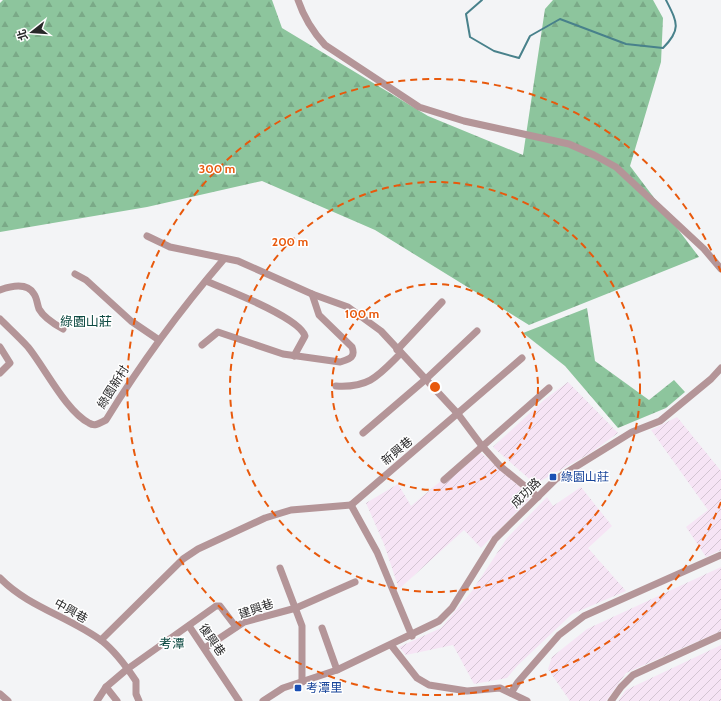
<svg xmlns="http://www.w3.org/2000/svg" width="721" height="701" viewBox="0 0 721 701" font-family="Cabin,'Noto Sans TC',sans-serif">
<defs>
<pattern id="industrial-furrows" width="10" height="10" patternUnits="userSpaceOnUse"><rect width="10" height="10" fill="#f6e4f5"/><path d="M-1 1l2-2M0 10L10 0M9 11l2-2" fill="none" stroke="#d3c4d2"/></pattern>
<pattern id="forest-firs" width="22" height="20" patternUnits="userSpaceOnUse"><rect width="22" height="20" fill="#8dc59d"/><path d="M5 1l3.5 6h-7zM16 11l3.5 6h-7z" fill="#7aa987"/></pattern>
</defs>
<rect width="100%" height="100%" fill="#f3f4f6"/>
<g fill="url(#industrial-furrows)">
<polygon points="568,382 618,433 589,454 535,484 493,447 544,400"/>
<polygon points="677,417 721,471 721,550 706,557 686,527 708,510 651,430"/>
<polygon points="478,450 531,497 481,548 464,530 399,589 384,544 366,503 398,484 411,506"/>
<polygon points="581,487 612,526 588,548 626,591 572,614 517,666 507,678 474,684 453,645 406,655 399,647 441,628 472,591 507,538 547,497 553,506"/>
<polygon points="721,567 721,631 626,673 606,701 570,701 548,669 552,657 587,629"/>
<polygon points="721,645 721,701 618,701 626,690"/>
</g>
<g fill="url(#forest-firs)">
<polygon points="3,0 272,0 282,28 428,116 523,155 545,9 553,0 653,0 663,18 661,62 630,166 699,257 529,325 375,230 262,181 147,207 0,232 0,3"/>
<polygon points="587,308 595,361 649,400 674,380 685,392 666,408 618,428 565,366 523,333"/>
</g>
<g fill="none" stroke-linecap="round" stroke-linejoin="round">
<path stroke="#48818b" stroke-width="2" d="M482,0L466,14L470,37L494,51L519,58L530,36L560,19L626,44L663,48C682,29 677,22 666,0"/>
<g stroke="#b49598" stroke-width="7">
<path d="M298,0C304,18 312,31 325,45L419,107L464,121L569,144L594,155L616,167L704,249L721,269"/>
<polyline points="147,236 170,247 238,261 312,294 348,307 381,331 458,414 482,446 500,466 538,497"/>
<polyline points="75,274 86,280 131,321 159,340"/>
<path d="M206,281C225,289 299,317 305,336L294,356"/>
<path d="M0,290C11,286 27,282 34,294C37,298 37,304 39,309C44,318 54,324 63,329"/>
<path d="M0,319C9,328 19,337 28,347C45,368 66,411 89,423C95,427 100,423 106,420C141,363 180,310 224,259"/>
<path d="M202,345L218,332L283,354L340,362C349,359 356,358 352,347L319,315L312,294"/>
<polyline points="0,347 10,363 0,373"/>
<polyline points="397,350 442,302"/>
<path d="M336,386C370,388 379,375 401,353"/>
<polyline points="363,433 426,379 477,331"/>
<polyline points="444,480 549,388"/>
<polyline points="351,505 522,358"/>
<polyline points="351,505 377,552 412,636"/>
<polyline points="280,568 302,626 302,682"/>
<path d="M0,578C28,607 70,617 102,641C116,652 126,666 136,681V694L139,701"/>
<polyline points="189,626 239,701"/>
<polyline points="322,628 337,670"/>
<polyline points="101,640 183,559 198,549 265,518 291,510 351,505"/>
<polyline points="391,645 417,678 429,685 467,691 500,688 527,701"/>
<polyline points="205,648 244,622 296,608 355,582"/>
<polyline points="106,687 117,701"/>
<polyline points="511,693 518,682 559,635 584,616 721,555"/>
<polyline points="0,694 8,701"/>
<polyline points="97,701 106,687 126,670 216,606 220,606 236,627"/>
<polyline points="263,701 283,688 337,670 439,621 452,608 495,539 556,479 632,432 660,421 711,379 721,368"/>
<polyline points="611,701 621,687 633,675 721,635"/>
</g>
</g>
<g fill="none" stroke="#e8590c" stroke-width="2" stroke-dasharray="7 5">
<circle cx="435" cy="387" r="103"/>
<circle cx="435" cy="387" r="205"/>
<path d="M721 502A308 308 0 1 1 721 272"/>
</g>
<g fill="#1a4fb4" stroke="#fff" stroke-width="1.5">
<rect x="549" y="473" width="8" height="8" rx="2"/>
<rect x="294" y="684" width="8" height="8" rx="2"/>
</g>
<g text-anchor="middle" stroke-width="3" stroke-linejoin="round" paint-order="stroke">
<g font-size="12" fill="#282829" stroke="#fff">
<text transform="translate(113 387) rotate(-58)" y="4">綠園新村</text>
<text transform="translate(397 451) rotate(-40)" y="4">新興巷</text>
<text transform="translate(526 493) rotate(-45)" y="4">成功路</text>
<text transform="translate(256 609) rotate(-19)" y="4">建興巷</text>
<text transform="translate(71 611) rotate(29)" y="4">中興巷</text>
<text transform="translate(212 640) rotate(55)" y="4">復興巷</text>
</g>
<g font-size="12" fill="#164399" stroke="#fff" text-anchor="start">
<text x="561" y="481">綠園山莊</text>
<text x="306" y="692">考潭里</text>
</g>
<g font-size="13" fill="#0d4a42" stroke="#fff">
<text x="86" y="326">綠園山莊</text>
<text x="172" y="648">考潭</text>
</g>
</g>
<circle cx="435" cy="387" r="6" fill="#e8590c" stroke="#fff" stroke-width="2"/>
<g font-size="12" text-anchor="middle" font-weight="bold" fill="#e8590c" stroke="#fff" stroke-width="3" stroke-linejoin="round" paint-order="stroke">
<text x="217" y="173">300 m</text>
<text x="290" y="246">200 m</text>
<text x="362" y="318">100 m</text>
</g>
<g transform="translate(32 32) rotate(253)" stroke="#ffffff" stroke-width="3" paint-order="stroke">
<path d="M0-3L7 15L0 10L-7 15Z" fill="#282829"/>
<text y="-6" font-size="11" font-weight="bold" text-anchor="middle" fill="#282829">北</text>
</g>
</svg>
